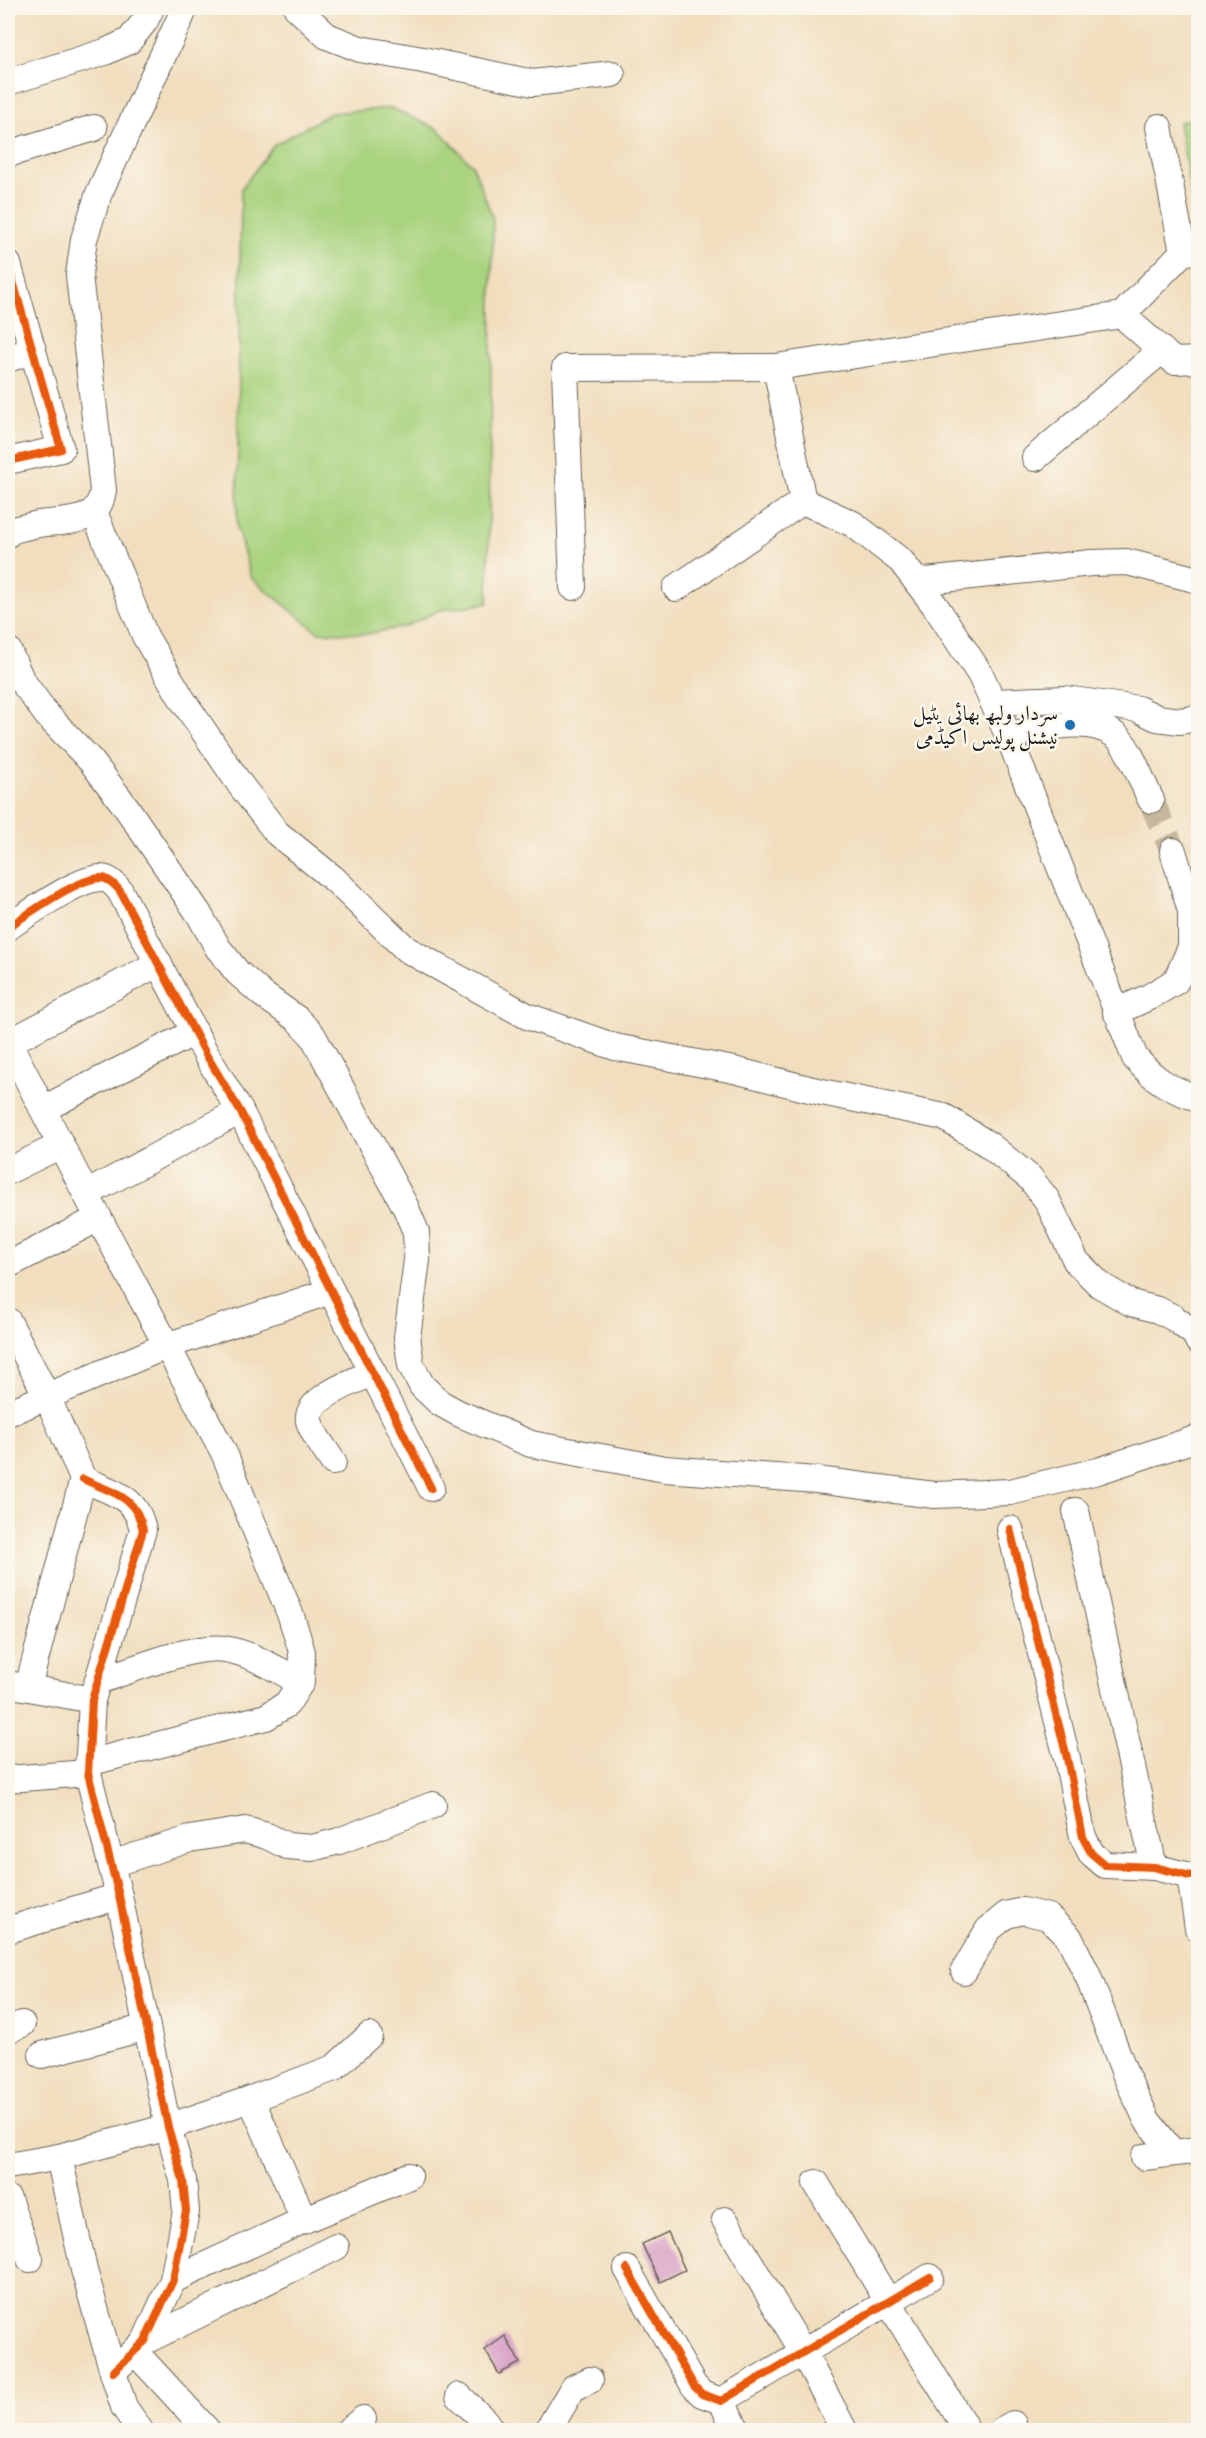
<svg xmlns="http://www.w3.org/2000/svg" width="1206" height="2438" viewBox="0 0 1206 2438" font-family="'IM FELL Double Pica',Amiri,serif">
<rect width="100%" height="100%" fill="#fbf7ec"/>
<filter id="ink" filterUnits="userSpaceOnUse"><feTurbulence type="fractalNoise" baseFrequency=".0167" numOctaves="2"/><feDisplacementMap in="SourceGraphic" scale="12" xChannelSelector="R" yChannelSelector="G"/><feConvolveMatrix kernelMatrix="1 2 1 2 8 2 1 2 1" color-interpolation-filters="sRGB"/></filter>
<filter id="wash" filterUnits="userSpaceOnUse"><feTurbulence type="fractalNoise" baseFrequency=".008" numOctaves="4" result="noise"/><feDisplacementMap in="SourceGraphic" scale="24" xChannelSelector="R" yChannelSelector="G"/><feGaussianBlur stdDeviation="1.35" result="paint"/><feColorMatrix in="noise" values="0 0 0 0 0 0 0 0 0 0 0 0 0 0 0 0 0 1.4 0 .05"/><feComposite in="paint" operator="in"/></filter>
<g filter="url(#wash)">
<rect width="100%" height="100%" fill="#f1debe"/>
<g fill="#a9d37f" stroke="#62784e" stroke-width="1.5">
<polygon points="391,108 438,129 473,166 493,219 488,603 440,610 407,626 368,634 318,632 251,578 237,528 241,189 274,145 331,113"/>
<polygon points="1198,118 1198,218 1195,218 1179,122"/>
</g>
<g id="blocks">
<g fill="#d499c2">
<polygon points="668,2232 685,2270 660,2282 642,2244"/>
<polygon points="505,2336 520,2363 499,2374 485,2350"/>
</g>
</g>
</g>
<g filter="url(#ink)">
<use href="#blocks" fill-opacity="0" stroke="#676055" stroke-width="1.5"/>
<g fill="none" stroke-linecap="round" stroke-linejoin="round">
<polyline stroke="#c6b79e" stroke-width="26" stroke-dasharray="26 13" stroke-linecap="butt" points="1151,800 1173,851"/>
<g stroke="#676055" stroke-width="28">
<g id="minor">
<polyline points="297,8 327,36 360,49 423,60 533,83 612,74"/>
<polyline points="8,82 105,52 129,41 145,21 151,8"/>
<polyline points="1159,127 1183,252 1198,251"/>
<polyline points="8,154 94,128"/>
<polyline points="8,264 61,449 8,461"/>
<polyline points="1122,315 1174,361 1198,360"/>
<polyline points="8,359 33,350"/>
<polyline points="1035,458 1162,350"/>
<path d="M803,501L853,524L901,561L936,607L980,674L1009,737L1135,1058C1155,1080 1170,1090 1198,1098"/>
<polyline points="94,512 145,636 182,699 241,786 277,833 334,879 406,949 527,1016 615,1047 734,1070 817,1091 944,1117 989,1145 1030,1178 1047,1200 1076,1261 1100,1285 1131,1303 1158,1310 1174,1318 1195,1334 1198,1341"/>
<path d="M8,534L10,531C19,528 29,526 39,524C66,520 99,525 103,490L79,275L84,239L99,193L185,8"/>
<polyline points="917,582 1091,563 1127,562 1198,580"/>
<polyline points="573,587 565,368 776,367 1122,315 1183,252"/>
<polyline points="676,588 803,501 776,367"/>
<polyline points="8,650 22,681 47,715 91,761 126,807 199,914 218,948 238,973 262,994 297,1019 313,1036 405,1206 416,1232 417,1260 407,1337 411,1365 422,1386 440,1403 458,1413 531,1444 665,1469 817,1480 934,1495 1010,1492 1098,1471 1198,1438"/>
<polyline points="993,702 1065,699 1138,709 1157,718 1180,721 1198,718"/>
<path d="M1008,735C1040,730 1087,714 1115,735C1130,746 1142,783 1151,800"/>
<path d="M8,927C29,914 77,878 101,878C109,878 115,885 120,891L207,1056L240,1111L431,1488"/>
<polyline points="1116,1012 1149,997 1176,981 1191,947 1191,911 1173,851"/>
<polyline points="8,1041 86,1194 224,1453 291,1616 302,1652 301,1682 287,1704 266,1717 88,1763"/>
<polyline points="8,1043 159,963"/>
<polyline points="43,1109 195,1032"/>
<polyline points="8,1171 61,1145"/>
<polyline points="86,1194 240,1111"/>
<polyline points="8,1265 99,1218"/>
<polyline points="8,1321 47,1396 83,1479 28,1687"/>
<polyline points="8,1413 166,1346 331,1291"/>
<path d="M333,1462C325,1449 313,1435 309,1421C305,1398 356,1381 373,1372"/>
<path d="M83,1479C112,1493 136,1495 143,1530L92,1700L88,1773L119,1896L168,2127L183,2180L186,2211L173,2280L145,2341L113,2372"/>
<polyline points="1076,1511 1154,1867"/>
<polyline points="1010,1529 1067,1758 1083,1837 1091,1853 1105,1865 1154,1867 1190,1876 1198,1875"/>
<path d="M98,1681C129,1671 194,1644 224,1649C252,1653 277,1670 301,1682"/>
<polyline points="8,1684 92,1700"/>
<polyline points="8,1779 88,1773"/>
<polyline points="111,1864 190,1839 245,1830 267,1836 287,1846 312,1848 339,1841 433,1805"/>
<polyline points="1190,1876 1198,1928"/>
<polyline points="8,1930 119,1896"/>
<polyline points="964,1971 988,1930 1006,1915 1023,1911 1048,1917 1069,1937 1088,1976 1126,2076 1147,2120 1173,2153"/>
<polyline points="8,2030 22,2024"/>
<polyline points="42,2055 147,2027"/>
<polyline points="251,2099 304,2220"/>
<polyline points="59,2157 84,2270 113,2372 124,2407 140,2430"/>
<polyline points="1144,2157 1198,2150"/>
<polyline points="8,2166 59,2157 168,2127 251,2099 334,2068 369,2036"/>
<polyline points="816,2183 967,2430"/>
<polyline points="8,2199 30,2259"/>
<polyline points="725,2220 803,2352 844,2430"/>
<polyline points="627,2269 694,2386 702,2394 721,2401 930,2277"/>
<polyline points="173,2280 304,2220 409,2176"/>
<polyline points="145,2341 336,2247"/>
<polyline points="135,2352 207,2430"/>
<polyline points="459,2396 485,2421 491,2430"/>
<polyline points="721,2401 737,2430"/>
<polyline points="349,2430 363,2419"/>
<polyline points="548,2430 573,2388 590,2380"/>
<polyline points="1002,2430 1013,2424"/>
</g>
</g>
<use href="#minor" stroke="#fff" stroke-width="26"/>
<g stroke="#fbf7ec" stroke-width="11">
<g id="cycleway">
<polyline points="8,264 61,449 8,461"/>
<path d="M8,927C29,914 77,878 101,878C109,878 115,885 120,891L207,1056L240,1111L431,1488"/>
<path d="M83,1479C112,1493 136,1495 143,1530L92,1700L88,1773L119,1896L168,2127L183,2180L186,2211L173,2280L145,2341L113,2372"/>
<polyline points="1010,1529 1067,1758 1083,1837 1091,1853 1105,1865 1154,1867 1190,1876 1198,1875"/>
<polyline points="627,2269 694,2386 702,2394 721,2401 930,2277"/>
</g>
</g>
<use href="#cycleway" stroke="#e8590c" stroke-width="8"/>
</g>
</g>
<circle fill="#1f6fb2" stroke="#fbf7ec" stroke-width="2" cx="1070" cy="725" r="6"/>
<g text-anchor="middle" stroke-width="5" stroke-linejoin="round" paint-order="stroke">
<g font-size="21" fill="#1c1c1c" stroke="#fbf7ec" text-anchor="end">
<text x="1058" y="720">سردار ولبھ بھائی پٹیل<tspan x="1058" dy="24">نیشنل پولیس اکیڈمی</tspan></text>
</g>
</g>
<rect width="1206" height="2438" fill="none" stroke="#fbf7ec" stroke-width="30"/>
</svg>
